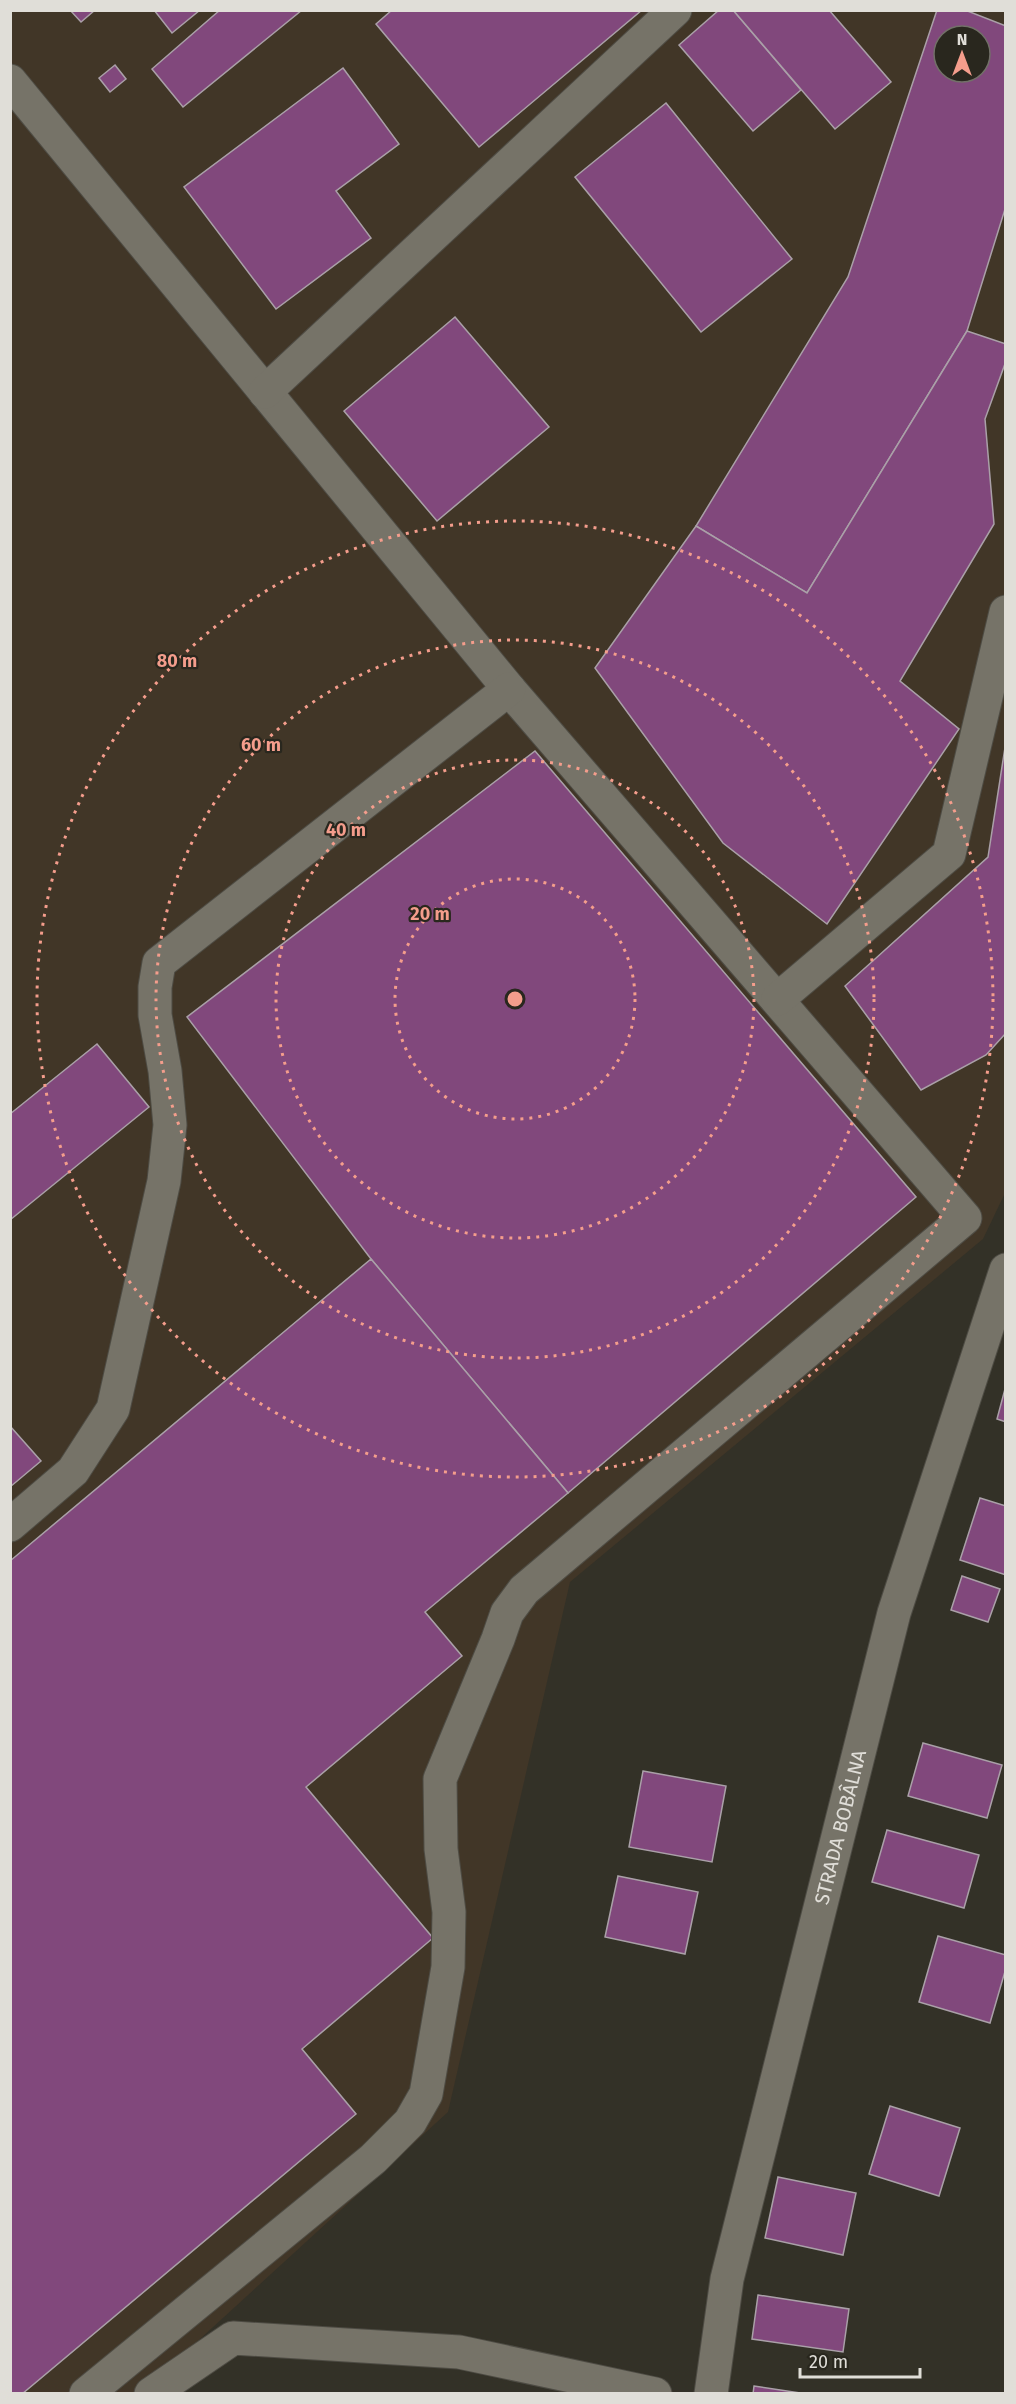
<svg xmlns="http://www.w3.org/2000/svg" width="1016" height="2404" viewBox="0 0 1016 2404" font-family="'Fira Sans',sans-serif">
<rect width="100%" height="100%" fill="#333127"/>
<path fill="#413627" fill-rule="evenodd" d="M11,11H1005V1193L983,1239L570,1582L448,2112L141,2393L11,2394ZM944,36H980V72H944Z"/>
<g fill="#81487c" stroke="#aaa0a8" stroke-width="1.5" fill-rule="evenodd">
<polygon points="70,10 95,10 81,22"/>
<polygon points="154,10 200,10 172,33"/>
<polygon points="220,10 302,10 183,107 152,69"/>
<polygon points="392,10 642,10 479,147 376,24"/>
<polygon points="719,10 733,10 801,90 753,131 679,45"/>
<polygon points="733,10 829,10 891,82 835,129"/>
<path d="M937,10H965L1006,26V206L967,331L807,593L696,526L848,277ZM944,36H980V72H944Z"/>
<polygon points="115,65 126,79 110,92 99,78"/>
<polygon points="343,68 399,144 336,191 371,238 276,309 184,187"/>
<polygon points="666,103 792,259 701,332 575,177"/>
<polygon points="455,317 549,427 437,521 344,411"/>
<polygon points="967,331 1006,344 1006,361 985,419 994,524 900,681 959,729 827,924 723,843 595,668 696,526 807,593"/>
<polygon points="1006,741 1006,1033 986,1055 921,1090 845,986 988,857"/>
<polygon points="535,751 916,1197 568,1493 371,1259 187,1017"/>
<polygon points="97,1044 149,1107 10,1220 10,1114"/>
<polygon points="371,1259 568,1493 425,1612 462,1656 306,1787 433,1938 302,2049 356,2114 22,2394 10,2394 10,1561"/>
<polygon points="1005,1389 1006,1389 1006,1422 997,1419"/>
<polygon points="10,1426 41,1461 10,1487"/>
<polygon points="980,1498 1006,1506 1006,1575 960,1560"/>
<polygon points="962,1576 1000,1589 988,1622 951,1610"/>
<polygon points="923,1743 1002,1765 987,1818 908,1796"/>
<polygon points="643,1771 726,1786 712,1862 629,1847"/>
<polygon points="887,1830 979,1855 964,1908 872,1882"/>
<polygon points="618,1876 698,1892 685,1954 605,1937"/>
<polygon points="938,1936 1006,1955 1006,1968 990,2023 919,2002"/>
<polygon points="890,2106 960,2128 939,2196 869,2174"/>
<polygon points="778,2177 856,2193 843,2255 765,2238"/>
<polygon points="758,2295 849,2309 843,2352 752,2339"/>
<polygon points="754,2386 807,2394 753,2394"/>
</g>
<g fill="none" stroke-linecap="round" stroke-linejoin="round">
<g stroke="#4e4c44" stroke-width="35">
<g id="minor">
<polyline points="10,81 509,689 965,1218 524,1590 507,1613 498,1639 440,1779 441,1849 449,1912 448,1967 426,2094 410,2122 373,2159 86,2394"/>
<polyline points="265,392 675,10"/>
<polyline points="778,999 949,854 1006,612"/>
<polyline points="10,1525 73,1471 113,1409 164,1181 170,1125 165,1071 155,1015 155,987 159,963 509,689"/>
<polyline points="151,2394 233,2338 459,2352 655,2394"/>
<path id="s1" d="M711,2394L727,2279L894,1613L1006,1270"/>
</g>
</g>
<use href="#minor" stroke="#767368" stroke-width="33"/>
</g>
<g fill="none" stroke="#f49d8c" stroke-width="3" stroke-dasharray="3 6">
<circle cx="515" cy="999" r="120"/>
<circle cx="515" cy="999" r="239"/>
<circle cx="515" cy="999" r="359"/>
<circle cx="515" cy="999" r="478"/>
</g>
<g text-anchor="middle" stroke-width="4.5" stroke-linejoin="round" paint-order="stroke">
<g font-size="20" fill="#e0ded8" stroke="#29271e">
<text dy="7" stroke="none"><textPath href="#s1" startOffset="582">STRADA BOBÂLNA</textPath></text>
</g>
</g>
<circle cx="515" cy="999" r="9" fill="#f49d8c" stroke="#29271e" stroke-width="3"/>
<g font-size="18" text-anchor="middle" font-weight="bold" fill="#f49d8c" stroke="#29271e" stroke-width="4.5" stroke-linejoin="round" paint-order="stroke">
<text x="177" y="667">80 m</text>
<text x="261" y="751">60 m</text>
<text x="346" y="836">40 m</text>
<text x="430" y="920">20 m</text>
</g>
<rect width="1016" height="2404" fill="none" stroke="#e0ded8" stroke-width="24"/>
<g transform="translate(962 54)"><circle r="28" fill="#29271e" stroke="#727068" stroke-width="1.5"/>
<path d="M0-4.5L10 22L0 15L-10 22Z" fill="#f49d8c"/>
<text y="-9" font-size="16" font-weight="bold" text-anchor="middle" fill="#e0ded8">N</text>
</g>
<path d="M800 2368v9h120v-9" fill="none" stroke="#e0ded8" stroke-width="3"/>
<text x="809" y="2368" font-size="18" fill="#e0ded8" stroke="#29271e" stroke-width="4.5" paint-order="stroke">20 m</text>
</svg>
